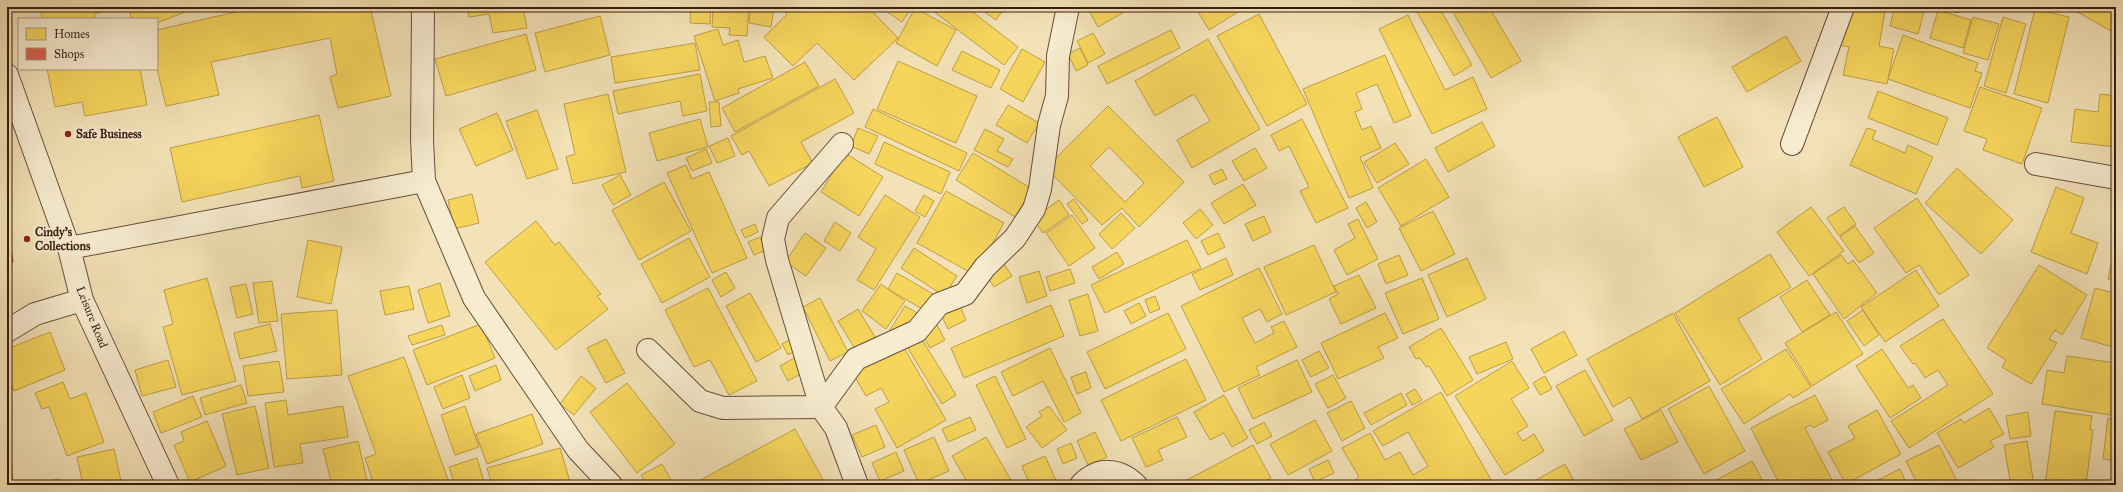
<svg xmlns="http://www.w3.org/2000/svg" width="2123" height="492" viewBox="0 0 2123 492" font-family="'IM FELL Great Primer',serif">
<rect width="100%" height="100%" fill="#f3e2b7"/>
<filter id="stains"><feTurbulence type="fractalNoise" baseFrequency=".005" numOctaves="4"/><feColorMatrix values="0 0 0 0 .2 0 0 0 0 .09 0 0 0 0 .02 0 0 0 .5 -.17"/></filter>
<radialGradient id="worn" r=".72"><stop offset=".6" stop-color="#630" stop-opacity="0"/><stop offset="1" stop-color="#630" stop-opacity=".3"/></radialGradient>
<g fill="#f6d55c" stroke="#bd9e45" fill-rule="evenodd">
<polygon points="39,7 121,7 94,14 96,19 43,19"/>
<polygon points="127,7 195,7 195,8 157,23 157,19 132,19"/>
<polygon points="257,7 370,7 391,96 338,108 330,77 337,74 330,38 211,62 219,95 166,106 157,69 157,30"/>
<polygon points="467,7 523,7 527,28 493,33 489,14 469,17"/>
<polygon points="691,7 711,7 710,24 690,23"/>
<polygon points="713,7 749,7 747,36 729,35 730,28 712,27"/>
<polygon points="751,7 774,7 771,27 749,23"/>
<polygon points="781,7 868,7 898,38 854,80 817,43 793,66 764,37 787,14"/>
<polygon points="880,7 912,7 902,22"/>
<polygon points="936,7 966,7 1018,47 1004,65 933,11"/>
<polygon points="986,7 1005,7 996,20 983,11"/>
<polygon points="1091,7 1133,7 1098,27 1088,9"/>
<polygon points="1195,7 1246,7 1209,30"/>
<polygon points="1426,7 1439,7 1472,65 1454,76 1417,12"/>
<polygon points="1450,7 1489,7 1521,61 1491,78"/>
<polygon points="1848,7 1863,7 1885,12 1879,46 1894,49 1887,84 1843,75 1849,47 1839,45"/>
<polygon points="1895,7 1925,7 1918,34 1890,26"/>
<polygon points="1942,7 1960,7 1958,13"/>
<polygon points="2069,7 2116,7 2116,34"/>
<polygon points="915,8 956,30 937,66 896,43"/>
<polygon points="2035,9 2069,17 2048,103 2014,94"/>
<polygon points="1938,10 1971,20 1963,48 1930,38"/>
<polygon points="1259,14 1307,104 1267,126 1217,36"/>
<polygon points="1408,15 1445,90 1473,77 1487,109 1432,134 1379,29"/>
<polygon points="600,16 610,55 545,72 535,33"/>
<polygon points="1973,17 1999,24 1988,60 1963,53"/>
<polygon points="2003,17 2026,24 2006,93 1984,86"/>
<polygon points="718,29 723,45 738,40 744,62 765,56 773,78 738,89 739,93 715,101 694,36"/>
<polygon points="1171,30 1180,48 1107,84 1098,66"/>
<polygon points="1093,33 1105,54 1088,63 1077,41"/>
<polygon points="526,34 536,70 446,96 435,59"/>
<polygon points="1903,35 1978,63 1975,71 1982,73 1970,108 1888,79"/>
<polygon points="1786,36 1801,61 1747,92 1732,67"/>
<polygon points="1208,39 1260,129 1192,168 1177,140 1210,121 1194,94 1155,116 1135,81"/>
<polygon points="695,43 700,70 615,83 611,57"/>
<polygon points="1080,48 1088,65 1076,71 1068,54"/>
<polygon points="1022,49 1045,62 1023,102 1000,89"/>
<polygon points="962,51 1000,70 991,88 952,70"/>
<polygon points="1385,55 1411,116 1394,123 1377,84 1356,93 1362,109 1355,112 1362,130 1371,126 1381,148 1360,157 1373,188 1349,198 1303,89"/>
<polygon points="898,61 977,96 956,143 877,109"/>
<polygon points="805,62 819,86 735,132 722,108"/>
<polygon points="47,69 140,69 147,105 85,116 82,102 55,107"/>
<polygon points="700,74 707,111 683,116 680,101 618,114 613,91"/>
<polygon points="835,79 854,113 801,142 813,163 769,186 749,151 742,155 731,136"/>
<polygon points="1980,87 2042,108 2022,164 1983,150 1987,139 1964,131"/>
<polygon points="1878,91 1948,118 1937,145 1868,118"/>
<polygon points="608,94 626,172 573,184 566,157 575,154 564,104"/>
<polygon points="2100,94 2116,96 2116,147 2071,142 2075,109 2098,112"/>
<polygon points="709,102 719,102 721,126 711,127"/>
<polygon points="1008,105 1039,123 1027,143 996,125"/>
<path d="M1108,106L1184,182L1139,227L1122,208L1102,225L1046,168ZM1109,147L1144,183L1125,202L1090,166Z"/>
<polygon points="873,109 967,153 959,171 865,127"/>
<polygon points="537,110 558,169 527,179 506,121"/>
<polygon points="497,113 513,150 476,166 459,129"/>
<polygon points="319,115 334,181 302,188 300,176 182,202 170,148"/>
<polygon points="1717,117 1743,167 1704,187 1678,137"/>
<polygon points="700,119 708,147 657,161 649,133"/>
<polygon points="1302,119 1348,208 1316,223 1300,191 1309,187 1289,146 1279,151 1271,135"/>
<polygon points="1482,122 1495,146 1448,172 1435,148"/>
<polygon points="858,128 878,136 869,154 851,146"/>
<polygon points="1867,128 1876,131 1872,139 1905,153 1908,145 1933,157 1916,194 1850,165"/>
<polygon points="985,129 1004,139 997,151 1013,159 1008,167 974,150"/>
<polygon points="728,138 735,156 717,163 709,146"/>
<polygon points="884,142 950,172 941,194 875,164"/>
<polygon points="1395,143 1409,164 1377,183 1364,162"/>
<polygon points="1255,148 1267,168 1244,181 1232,161"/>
<polygon points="706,149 712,163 692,171 686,158"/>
<polygon points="845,153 883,177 859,216 821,192"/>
<polygon points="973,153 1032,189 1015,217 956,180"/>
<polygon points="1426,159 1449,197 1401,226 1378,188"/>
<polygon points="686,165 692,179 709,172 747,258 712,273 667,173"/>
<polygon points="1957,168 2013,220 1981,254 1925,203"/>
<polygon points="1222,169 1227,179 1214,185 1209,175"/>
<polygon points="620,175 631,195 613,205 602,185"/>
<polygon points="664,182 691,231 639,260 612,210"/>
<polygon points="1243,184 1256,205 1224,224 1211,203"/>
<polygon points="2056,187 2084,198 2071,233 2098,243 2087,274 2031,252"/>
<polygon points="946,191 1004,223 975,275 917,243"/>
<polygon points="472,194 479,223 454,229 448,200"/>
<polygon points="885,195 920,217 874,290 857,280 876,249 858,237"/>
<polygon points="924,195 934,201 925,217 915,211"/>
<polygon points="1917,198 1969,275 1939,295 1919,265 1906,273 1874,228"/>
<polygon points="1074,199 1088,220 1082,224 1067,204"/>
<polygon points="1059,200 1069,215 1043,233 1033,219"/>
<polygon points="1366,202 1377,222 1367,228 1356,208"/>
<polygon points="1811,207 1844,251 1809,276 1777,232"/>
<polygon points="1844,207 1856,224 1839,236 1827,218"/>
<polygon points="1200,209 1213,225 1196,239 1183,223"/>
<polygon points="1433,211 1455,254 1421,271 1399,228"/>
<polygon points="1121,213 1135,228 1112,249 1099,234"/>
<polygon points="1072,215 1095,248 1069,266 1046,233"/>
<polygon points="1264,216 1271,232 1253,241 1245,224"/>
<polygon points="1358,219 1378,259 1347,275 1334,250 1355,238 1348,224"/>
<polygon points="536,221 555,245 559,242 601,294 597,296 608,309 556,350 485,262"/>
<polygon points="835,222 851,233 840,251 824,241"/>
<polygon points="755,224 758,232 745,238 741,230"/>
<polygon points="1855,226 1874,253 1859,263 1840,237"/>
<polygon points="805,233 826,248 806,276 785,262"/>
<polygon points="1218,233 1225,247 1208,255 1201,241"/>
<polygon points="760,237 766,250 754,255 748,242"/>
<polygon points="689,238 710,277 662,303 641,264"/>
<polygon points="308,240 342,247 331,304 297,297"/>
<polygon points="1187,240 1201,268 1105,313 1091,285"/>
<polygon points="2116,241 2116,281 2108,279"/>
<polygon points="1314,245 1336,292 1286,315 1264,267"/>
<polygon points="914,248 957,276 944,296 901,268"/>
<polygon points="1117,252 1124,264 1099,279 1092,267"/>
<polygon points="1770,254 1791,287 1738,319 1762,359 1720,385 1675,313"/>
<polygon points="1399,255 1408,275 1386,284 1378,264"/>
<polygon points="1841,255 1848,264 1853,260 1877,293 1844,319 1813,274"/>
<polygon points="1226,258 1233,275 1200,290 1192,274"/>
<polygon points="1467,258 1486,299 1447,317 1428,275"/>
<polygon points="1002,261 1012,276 994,287 984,271"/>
<polygon points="2039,265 2087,295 2062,335 2055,330 2049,339 2057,343 2031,384 2002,367 2006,360 1987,348"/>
<polygon points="1259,268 1282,314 1267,322 1260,309 1242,318 1255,343 1274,333 1271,327 1284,321 1297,347 1256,367 1260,375 1224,392 1181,306"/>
<polygon points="1070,269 1075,283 1050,291 1046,277"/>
<polygon points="1916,270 1939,306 1885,342 1861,307"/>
<polygon points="1039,271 1047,296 1027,303 1019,277"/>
<polygon points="726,272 735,288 721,297 712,280"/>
<polygon points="897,273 938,297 929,313 888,289"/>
<polygon points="1359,275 1376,308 1341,324 1329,299 1338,294 1334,286"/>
<polygon points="207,278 236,381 182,395 163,327 173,324 164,290"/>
<polygon points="1422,278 1439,319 1403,334 1385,293"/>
<polygon points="1807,280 1830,315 1802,332 1780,297"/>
<polygon points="272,281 278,321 259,323 253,283"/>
<polygon points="440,283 450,316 428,323 418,290"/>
<polygon points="246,284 253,314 237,318 230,287"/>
<polygon points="881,284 905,301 886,329 862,311"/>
<polygon points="409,286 414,309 385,315 380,291"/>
<polygon points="708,288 757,381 729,395 710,360 694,367 665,310"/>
<polygon points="2095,288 2114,293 2116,289 2116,348 2081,338"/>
<polygon points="750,293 781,348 756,362 726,306"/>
<polygon points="1088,294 1098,331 1080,336 1069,300"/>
<polygon points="1155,296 1160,309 1150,313 1145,300"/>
<polygon points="820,298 848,352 830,361 803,307"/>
<polygon points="1139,303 1146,316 1131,324 1124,311"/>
<polygon points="1051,305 1064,336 964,378 951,348"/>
<polygon points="905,306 919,314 897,338 888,333"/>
<polygon points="960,306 966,320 948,329 941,315"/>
<polygon points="858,309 875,337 855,349 838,321"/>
<polygon points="337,310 342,375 287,379 281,314"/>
<polygon points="1863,310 1879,335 1864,346 1847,321"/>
<polygon points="1836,312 1863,354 1812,386 1785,343"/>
<polygon points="1168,313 1186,349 1105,389 1087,352"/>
<polygon points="1385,313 1398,338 1378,347 1384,358 1338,379 1321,343"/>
<polygon points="1673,313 1710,381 1642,419 1630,397 1613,407 1587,359"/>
<polygon points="1943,319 1993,394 1909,448 1891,421 1948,385 1938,370 1925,378 1915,363 1913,364 1900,346"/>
<polygon points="270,324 277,351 240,359 234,333"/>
<polygon points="481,324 495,358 427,385 413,350"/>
<polygon points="442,325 445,335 412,345 408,336"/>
<polygon points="937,325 945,340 930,348 921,333"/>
<polygon points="1441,328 1473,380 1447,396 1429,366 1426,367 1420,358 1416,359 1409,347"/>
<polygon points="1564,331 1577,355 1544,373 1531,349"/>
<polygon points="50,332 65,370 14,391 7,373 7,349"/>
<polygon points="918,333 956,395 942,404 904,342"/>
<polygon points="796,336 802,347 788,355 782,344"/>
<polygon points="606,339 625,373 606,383 587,348"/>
<polygon points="900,341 946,420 897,448 875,409 889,402 881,388 866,396 850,369"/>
<polygon points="1506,342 1513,359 1477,374 1469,357"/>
<polygon points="1050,348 1081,413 1064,422 1043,381 1013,396 1001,372"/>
<polygon points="1786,349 1811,387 1793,398 1790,394 1744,424 1721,389"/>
<polygon points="1882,349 1908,388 1913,385 1921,398 1890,418 1856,366"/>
<polygon points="1319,351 1329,368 1311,377 1302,360"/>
<polygon points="2067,356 2116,363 2116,416 2042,404 2047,370 2064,373"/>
<polygon points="404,357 450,485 374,485 365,458 376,454 348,376"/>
<polygon points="796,357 804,372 788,381 780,366"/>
<polygon points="1186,359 1206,400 1121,441 1101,400"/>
<polygon points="168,360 176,387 142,396 135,370"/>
<polygon points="1297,360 1312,392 1253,419 1238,388"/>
<polygon points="279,361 284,392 248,396 243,366"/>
<polygon points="1512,361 1529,388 1511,399 1528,426 1517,433 1523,441 1534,434 1544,451 1505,475 1455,396"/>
<polygon points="496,365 501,380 475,391 469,376"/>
<polygon points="1585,370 1613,420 1584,436 1556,386"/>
<polygon points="1086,372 1091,388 1077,394 1071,377"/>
<polygon points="462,375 470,398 443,409 434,387"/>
<polygon points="1333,375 1346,398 1328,408 1315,384"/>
<polygon points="581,376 596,388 574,415 560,404"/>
<polygon points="995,376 1026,439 1007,448 976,385"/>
<polygon points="1545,376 1552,389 1540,395 1533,383"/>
<polygon points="63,382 70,399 86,393 104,442 67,456 49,407 42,409 35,393"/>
<polygon points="627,383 675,444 637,473 590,412"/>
<polygon points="241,385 247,403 205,415 200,398"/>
<polygon points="1709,386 1745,451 1704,474 1668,409"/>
<polygon points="1415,389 1422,400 1412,405 1406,394"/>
<polygon points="1441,392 1494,485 1348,485 1359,477 1342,448 1370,433 1385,460 1400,452 1413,475 1428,466 1408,432 1383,446 1373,431"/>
<polygon points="1401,393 1407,405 1371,425 1364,413"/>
<polygon points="1224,395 1248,438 1232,447 1224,433 1210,440 1194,412"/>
<polygon points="1815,395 1828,420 1813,428 1811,425 1805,428 1834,484 1780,485 1751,428"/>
<polygon points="193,396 202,417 161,433 153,412"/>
<polygon points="286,400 288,415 343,406 348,437 300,444 303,463 274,467 265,403"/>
<polygon points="1351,401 1365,428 1342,441 1327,413"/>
<polygon points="255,406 269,468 237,475 222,414"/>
<polygon points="465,406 479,447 455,455 441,415"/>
<polygon points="1049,406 1067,430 1042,448 1026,427 1042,416 1039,412"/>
<polygon points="1989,408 2004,434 1990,441 1994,447 1958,468 1937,433 1961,419 1964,423"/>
<polygon points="1661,410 1678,442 1641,460 1624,429"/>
<polygon points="1877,410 1901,454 1846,484 1828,452 1855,438 1848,426"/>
<polygon points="2055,411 2092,416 2090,430 2093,430 2086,485 2045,485"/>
<polygon points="2028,412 2031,436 2010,439 2006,416"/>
<polygon points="532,414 543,444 487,464 476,434"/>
<polygon points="970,417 976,430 948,442 942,429"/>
<polygon points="1177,417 1187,437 1158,450 1163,460 1146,467 1132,438"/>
<polygon points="2108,418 2116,420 2116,461 2103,459"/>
<polygon points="1315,420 1332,451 1288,475 1270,444"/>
<polygon points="207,421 226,466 190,482 174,445 184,441 181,432"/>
<polygon points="1264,422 1272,436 1257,444 1249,430"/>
<polygon points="876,425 885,447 862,457 852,435"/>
<polygon points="795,429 826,485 691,485"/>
<polygon points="1095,432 1107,457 1088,465 1077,441"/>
<polygon points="934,437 949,471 919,484 904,450"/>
<polygon points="986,437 1014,485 958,485 966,480 952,456"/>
<polygon points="358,441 368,485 332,485 323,449"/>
<polygon points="2027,441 2034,485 1999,485 1998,482 2010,480 2004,445"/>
<polygon points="1071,443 1077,458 1063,464 1057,449"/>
<polygon points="1253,445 1271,478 1258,485 1188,485 1185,481"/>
<polygon points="1939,445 1959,485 1918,485 1906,461"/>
<polygon points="560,448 571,485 492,485 487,468"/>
<polygon points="114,449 122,485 83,485 77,457"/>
<polygon points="896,452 904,471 880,481 872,463"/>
<polygon points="1045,456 1058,485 1030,485 1022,466"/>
<polygon points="477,458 485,485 455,485 449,467"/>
<polygon points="11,459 13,482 7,483 7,460"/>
<polygon points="1328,460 1334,473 1315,482 1309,469"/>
<polygon points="1752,461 1765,485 1707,485"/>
<polygon points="662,464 674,485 647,485 641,475"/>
<polygon points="1565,464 1576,485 1527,485"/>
<polygon points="1900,469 1907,485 1868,485"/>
<polygon points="58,479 60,485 36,485 46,482"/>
</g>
<polygon fill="#d6604d" stroke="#a74c3b" points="7,216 13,262 7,263"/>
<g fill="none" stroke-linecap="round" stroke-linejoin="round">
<g stroke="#674e3a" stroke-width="24">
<g id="minor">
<polyline points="423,7 422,140 424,181 474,298 578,450 611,485"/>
<polyline points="7,75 69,248 82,300 168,485"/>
<polyline points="1792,144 1843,7"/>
<polyline points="2036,164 2116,178"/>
<polyline points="69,248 424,181"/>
<polyline points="7,331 35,314 82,300"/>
<polyline points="648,350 700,401 723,408 821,407 777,260 773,239 778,218 842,144"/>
<polyline points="857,485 836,428 821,407 856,359 917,331 939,304 965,294 985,267 1015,238 1034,209 1040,189 1049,125 1057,96 1058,56 1068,7"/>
<path d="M1081,485C1098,467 1119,468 1136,485"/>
</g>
</g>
<use href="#minor" stroke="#f7ecd0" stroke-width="22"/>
</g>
<g fill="#8f2418" stroke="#f7ecd0" stroke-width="1.5">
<circle cx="68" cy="134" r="4"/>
<circle cx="27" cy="239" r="4"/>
</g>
<g text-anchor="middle" stroke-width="4" stroke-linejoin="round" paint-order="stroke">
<g font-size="12" font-weight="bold" fill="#381c10" stroke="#f7ecd0" text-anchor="start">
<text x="76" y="138">Safe Business</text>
<text x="35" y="236">Cindy's<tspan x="35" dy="14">Collections</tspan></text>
</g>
<g font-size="12" fill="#381c10" stroke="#f7ecd0">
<text transform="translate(92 317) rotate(68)" y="4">Leisure Road</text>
</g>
</g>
<rect width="2123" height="492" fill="none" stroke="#f3e2b7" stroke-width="24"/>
<rect x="8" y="8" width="2107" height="476" fill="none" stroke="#381c10" stroke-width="2"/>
<rect x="12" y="12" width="2099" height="468" fill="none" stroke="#381c10"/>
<rect x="18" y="18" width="140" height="52" fill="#f7ecd0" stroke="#ab9983"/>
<rect x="26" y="28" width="20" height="12" fill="#f6d55c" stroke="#ab9983"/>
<text x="54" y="38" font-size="12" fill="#381c10">Homes</text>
<rect x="26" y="48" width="20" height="12" fill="#d6604d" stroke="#ab9983"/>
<text x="54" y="58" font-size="12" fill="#381c10">Shops</text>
<rect width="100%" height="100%" filter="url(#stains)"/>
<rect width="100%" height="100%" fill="url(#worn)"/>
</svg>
